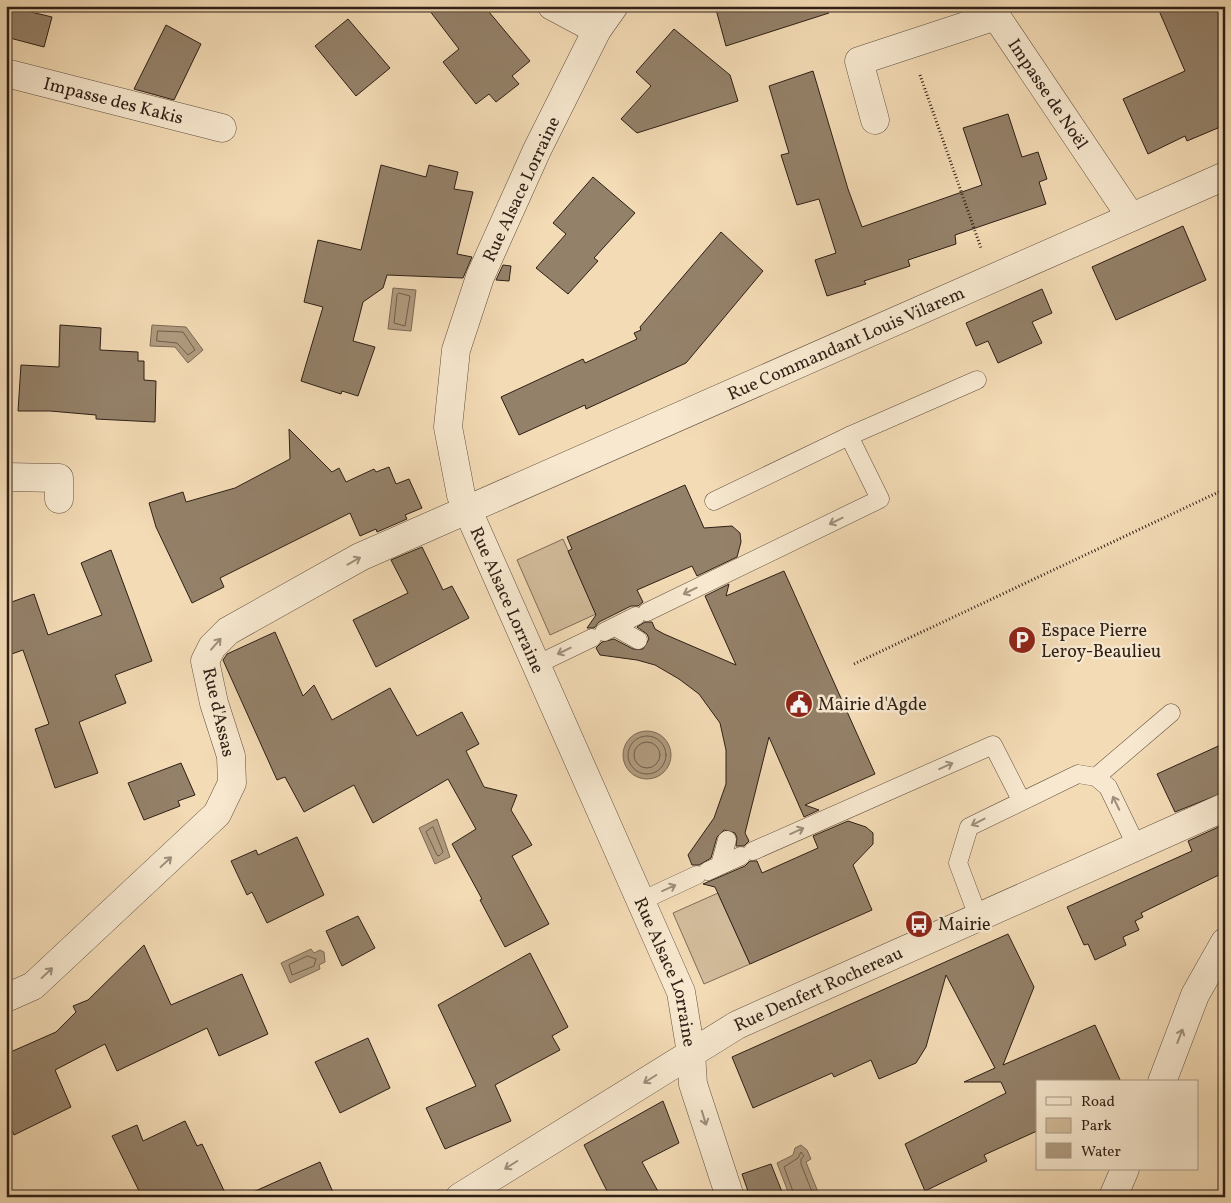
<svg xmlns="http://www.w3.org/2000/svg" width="1231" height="1203" viewBox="0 0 1231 1203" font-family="Vollkorn,serif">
<rect width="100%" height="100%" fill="#f3dbb5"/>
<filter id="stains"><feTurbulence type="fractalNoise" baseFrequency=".004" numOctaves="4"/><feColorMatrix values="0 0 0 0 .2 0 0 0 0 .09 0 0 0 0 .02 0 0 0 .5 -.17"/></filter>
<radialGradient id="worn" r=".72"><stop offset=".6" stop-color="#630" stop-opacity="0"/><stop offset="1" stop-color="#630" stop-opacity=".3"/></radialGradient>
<g fill="#d2bb9a" stroke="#806d58">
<polygon points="563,539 596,614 550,635 517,560"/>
<polygon points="718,893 750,964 704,984 673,913"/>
</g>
<g fill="#b09b7f" stroke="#7c6955">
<polygon points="393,288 416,290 411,331 388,329"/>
<polygon points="152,325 186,327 203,350 188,363 175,347 150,346"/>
<circle cx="647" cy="755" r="24"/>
<polygon points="437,819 450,857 435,864 419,828"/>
<polygon points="311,949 314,953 320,950 324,952 325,962 319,965 320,969 290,983 281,963"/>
<polygon points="801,1145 807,1150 811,1159 806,1162 820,1197 790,1197 777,1163 793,1155 795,1148"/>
</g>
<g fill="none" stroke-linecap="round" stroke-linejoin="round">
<g stroke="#6f5d4a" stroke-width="1">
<polygon points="399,293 410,296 405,326 394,323 397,295"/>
<polygon points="158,331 183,332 195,350 188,355 177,343 157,341"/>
<circle cx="647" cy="755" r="19"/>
<circle cx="647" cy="755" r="13"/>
<polygon points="433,827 443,852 439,856 437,855 426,832"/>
<polygon points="308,956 316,959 314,966 292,975 289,965"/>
<polyline points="795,1197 784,1167 798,1158 801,1152 804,1156 801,1159 801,1164 814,1197"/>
</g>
</g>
<g fill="#948169" stroke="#2e1f16">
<polygon points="6,6 52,17 44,47 6,37"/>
<polygon points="426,6 484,6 530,61 512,76 519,84 496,102 489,94 476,104 443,62 459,49"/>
<polygon points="715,6 828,6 829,13 726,46"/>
<polygon points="1157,6 1225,6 1225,125 1187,141 1185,136 1148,154 1123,99 1185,71"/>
<polygon points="348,19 390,68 356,96 315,46"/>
<polygon points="166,25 201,44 174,100 134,89"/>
<polygon points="674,29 730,75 738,101 637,133 621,119 651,86 636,72"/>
<polygon points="813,71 848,189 862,227 982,185 963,128 1008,114 1022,157 1038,152 1047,179 1039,182 1046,204 955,235 956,244 908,260 910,266 864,281 866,284 827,296 815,260 836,253 819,199 797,205 781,155 789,153 769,86"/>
<polygon points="381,165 426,177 429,165 458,172 454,189 473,192 457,254 472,257 463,278 387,275 383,288 363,302 353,341 375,347 358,396 342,391 341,394 301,381 323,307 304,302 318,240 361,250"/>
<polygon points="593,177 635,213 594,258 598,261 568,294 536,268 566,234 553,223"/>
<polygon points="1183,226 1206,280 1116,320 1092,267"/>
<polygon points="721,232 763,271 686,363 586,409 585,405 519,435 501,397 583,359 585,363 637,339 634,333 641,330 640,327"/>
<polygon points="503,265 511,266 509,281 496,280"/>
<polygon points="1042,289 1052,313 1032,322 1042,343 998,363 988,341 976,346 966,323"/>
<polygon points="60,325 101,328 100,350 138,352 138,361 144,361 144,380 156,381 155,422 96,419 96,415 50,411 18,411 21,365 59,367"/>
<polygon points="289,429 332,472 339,468 346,482 374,469 376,472 389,467 396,484 409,479 422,508 405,515 407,519 377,532 376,529 360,536 350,513 220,578 224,587 192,603 156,527 149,503 183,492 186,502 235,488 290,459"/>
<polygon points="685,485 704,528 732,526 740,533 741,542 737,557 697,576 692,566 637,590 643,602 638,606 631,606 599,622 594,628 587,628 596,615 568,551 572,549 567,537"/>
<polygon points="422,547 443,590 452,586 469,618 376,667 353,620 408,593 391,560"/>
<polygon points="111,550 152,661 115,675 126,703 79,722 98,773 55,788 35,729 49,724 23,650 6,656 6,604 34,594 48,635 102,615 81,563"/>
<polygon points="784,571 875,774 805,805 819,810 804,817 769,737 745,833 749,841 744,846 736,846 737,838 735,833 724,830 717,837 711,858 699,865 692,865 688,855 714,818 726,784 726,750 720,723 699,694 679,679 655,665 637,660 600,655 596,648 602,642 614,639 633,649 643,649 649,639 647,634 637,627 645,622 652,622 655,629 664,634 736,665 705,596 729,584 726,596"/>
<polygon points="275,632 303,696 314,685 332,720 390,688 417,736 462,712 479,744 466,751 484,787 517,795 511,810 532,845 512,856 549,924 505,947 480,900 482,899 452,844 476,829 448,779 373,823 354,785 304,812 285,777 277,780 223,660 227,654"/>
<polygon points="1225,743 1225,792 1175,812 1157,774"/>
<polygon points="181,763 195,795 178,801 180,806 144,820 128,783"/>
<polygon points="848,821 866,827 873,833 873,844 853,865 872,910 750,964 715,887 703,884 745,866 750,861 757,861 762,873 818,848 813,836"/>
<polygon points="1225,824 1225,872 1141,913 1143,917 1135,921 1139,930 1123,937 1126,945 1095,960 1088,944 1084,945 1067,907 1192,851 1188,841"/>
<polygon points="297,837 324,895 267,923 252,892 247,895 231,861 256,850 258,855"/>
<polygon points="358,916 375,948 342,966 326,931"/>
<polygon points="1008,934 1034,987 1003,1065 1095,1025 1121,1082 1037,1082 1037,1131 984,1155 987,1161 925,1191 905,1144 1006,1093 1001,1082 964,1082 995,1068 946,975 926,1047 916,1063 879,1079 871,1060 834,1077 832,1073 753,1108 732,1057"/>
<polygon points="144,945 171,1005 242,974 268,1034 219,1056 207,1028 117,1071 105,1044 55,1070 71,1107 14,1135 6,1117 6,1054 56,1032 76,1012 73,1006 88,1000"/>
<polygon points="530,953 568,1027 552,1036 560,1050 495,1085 511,1121 445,1149 426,1108 476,1086 438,1005"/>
<polygon points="368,1038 390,1088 340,1113 315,1062"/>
<polygon points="663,1101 679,1143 642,1162 661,1197 610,1197 584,1145"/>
<polygon points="185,1121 197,1146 202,1144 227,1197 142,1197 112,1136 137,1125 143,1141"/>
<polygon points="320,1162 335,1197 242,1197"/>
<polygon points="771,1164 784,1197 750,1197 742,1174"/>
</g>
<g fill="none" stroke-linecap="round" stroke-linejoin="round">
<g stroke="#5f4e3e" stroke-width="19">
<g id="lane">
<polyline points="714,501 849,436 977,380"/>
<polyline points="647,612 880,499 849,436"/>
<polyline points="615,627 638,640"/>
<polyline points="604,632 636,616"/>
<polyline points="536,665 592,638"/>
<polyline points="1096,777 1171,713"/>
<polyline points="753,851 993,745 1021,800"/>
<polyline points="720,865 727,840"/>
<polyline points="708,871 741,856"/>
<polyline points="641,901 697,875"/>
<polyline points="979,919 958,863 969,827 1078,774 1096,777 1108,787 1137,847"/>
</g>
</g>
<g stroke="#5f4e3e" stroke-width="29">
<g id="street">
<polyline points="552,6 597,30"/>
<path id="s1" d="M614,6L597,30L537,150L480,277L456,350L448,427L461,495L681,992L691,1053L693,1084L730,1197"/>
<path id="s2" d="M6,73L222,128"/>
<path id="s3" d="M875,120L859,61L996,16L1131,217"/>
<polyline points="6,477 59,478 59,499"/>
<path id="s4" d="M6,998L33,986L217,814L232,783L231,756L214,703L205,661L212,647L228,631L360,557L1225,176"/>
<polyline points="1162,1082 1195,995 1225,942"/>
<path id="s5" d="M460,1197L737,1025L1225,807"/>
<polyline points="1113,1197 1125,1169"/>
</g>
</g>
<g stroke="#2e1f16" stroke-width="3" stroke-dasharray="1 2.5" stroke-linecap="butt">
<polyline points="920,75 981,248"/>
<polyline points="854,664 1225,489"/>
</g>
<use href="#lane" stroke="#f7e8cf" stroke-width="18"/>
<use href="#street" stroke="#f7e8cf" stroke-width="28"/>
</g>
<defs><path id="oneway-shaft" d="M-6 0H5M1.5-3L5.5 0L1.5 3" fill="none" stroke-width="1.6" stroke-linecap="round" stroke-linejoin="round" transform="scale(1.25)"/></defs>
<g stroke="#9d8e7c">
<use href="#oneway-shaft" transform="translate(836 521) rotate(154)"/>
<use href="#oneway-shaft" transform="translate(354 561) rotate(-29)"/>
<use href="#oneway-shaft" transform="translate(690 591) rotate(154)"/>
<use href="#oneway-shaft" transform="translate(216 644) rotate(-49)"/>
<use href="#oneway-shaft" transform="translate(564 651) rotate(154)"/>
<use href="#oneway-shaft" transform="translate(946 766) rotate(-24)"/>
<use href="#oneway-shaft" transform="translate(1116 803) rotate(-116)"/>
<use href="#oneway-shaft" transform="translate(978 822) rotate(153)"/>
<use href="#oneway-shaft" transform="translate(797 831) rotate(-24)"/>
<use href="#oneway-shaft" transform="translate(166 862) rotate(-43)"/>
<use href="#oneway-shaft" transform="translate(669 888) rotate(-24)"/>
<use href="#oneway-shaft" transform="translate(47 973) rotate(-43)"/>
<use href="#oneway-shaft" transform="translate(1180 1036) rotate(-69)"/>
<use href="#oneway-shaft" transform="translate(650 1079) rotate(148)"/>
<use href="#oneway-shaft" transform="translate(704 1118) rotate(73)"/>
<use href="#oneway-shaft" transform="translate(511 1165) rotate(148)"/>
</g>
<defs>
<g id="parking-disc" transform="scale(1.4375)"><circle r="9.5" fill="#8f2418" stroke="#f7e8cf"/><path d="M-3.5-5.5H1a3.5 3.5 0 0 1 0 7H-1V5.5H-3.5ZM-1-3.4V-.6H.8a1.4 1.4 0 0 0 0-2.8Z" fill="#fff"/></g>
<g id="civic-disc" transform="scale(1.4375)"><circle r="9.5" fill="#8f2418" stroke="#f7e8cf"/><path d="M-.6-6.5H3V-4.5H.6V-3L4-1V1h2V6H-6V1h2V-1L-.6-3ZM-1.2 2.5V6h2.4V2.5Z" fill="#fff"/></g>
<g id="bus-disc" transform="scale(1.4375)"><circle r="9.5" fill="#8f2418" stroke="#f7e8cf"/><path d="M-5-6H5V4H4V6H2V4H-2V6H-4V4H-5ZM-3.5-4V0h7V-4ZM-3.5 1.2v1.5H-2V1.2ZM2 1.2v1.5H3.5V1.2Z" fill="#fff"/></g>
</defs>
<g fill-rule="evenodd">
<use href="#parking-disc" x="1022" y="640"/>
<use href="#civic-disc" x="799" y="704"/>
<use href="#bus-disc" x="919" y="924"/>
</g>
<g text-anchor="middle" stroke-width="5" stroke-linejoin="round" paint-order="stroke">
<g font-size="18" fill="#2e1f16" stroke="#f7e8cf">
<text dy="6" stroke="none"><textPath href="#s3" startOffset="299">Impasse de Noël</textPath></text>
<text dy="6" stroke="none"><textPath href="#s2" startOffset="111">Impasse des Kakis</textPath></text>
<text transform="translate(521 189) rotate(-65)" y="6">Rue Alsace Lorraine</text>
<text dy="6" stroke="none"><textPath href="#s4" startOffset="1162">Rue Commandant Louis Vilarem</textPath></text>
<text dy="6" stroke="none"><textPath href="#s1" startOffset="641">Rue Alsace Lorraine</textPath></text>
<text transform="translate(219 712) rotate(77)" y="6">Rue d'Assas</text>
<text dy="6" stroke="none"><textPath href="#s1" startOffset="1046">Rue Alsace Lorraine</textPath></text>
<text dy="6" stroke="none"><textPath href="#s5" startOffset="415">Rue Denfert Rochereau</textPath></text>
</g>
<g font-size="18" fill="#2e1f16" stroke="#f7e8cf" text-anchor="start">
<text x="1041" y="636">Espace Pierre<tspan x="1041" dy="21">Leroy-Beaulieu</tspan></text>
<text x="818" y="710">Mairie d'Agde</text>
<text x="938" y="930">Mairie</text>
</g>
</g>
<rect width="1231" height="1203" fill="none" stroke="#f3dbb5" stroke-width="25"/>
<rect x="8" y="8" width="1216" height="1188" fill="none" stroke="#2e1f16" stroke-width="2.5"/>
<rect x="12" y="12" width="1206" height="1178" fill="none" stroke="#2e1f16"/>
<rect x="1036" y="1080" width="162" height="90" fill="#f7e8cf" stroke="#a79885"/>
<rect x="1046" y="1097" width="25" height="8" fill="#f7e8cf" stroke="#a79885"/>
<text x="1081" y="1106" font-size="15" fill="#2e1f16">Road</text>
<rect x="1046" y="1118" width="25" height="15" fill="#d2bb9a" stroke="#a79885"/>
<text x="1081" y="1130" font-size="15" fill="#2e1f16">Park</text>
<rect x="1046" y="1143" width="25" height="15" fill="#b09b7f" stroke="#a79885"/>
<text x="1081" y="1156" font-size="15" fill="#2e1f16">Water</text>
<rect width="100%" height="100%" filter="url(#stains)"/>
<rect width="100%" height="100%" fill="url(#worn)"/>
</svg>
